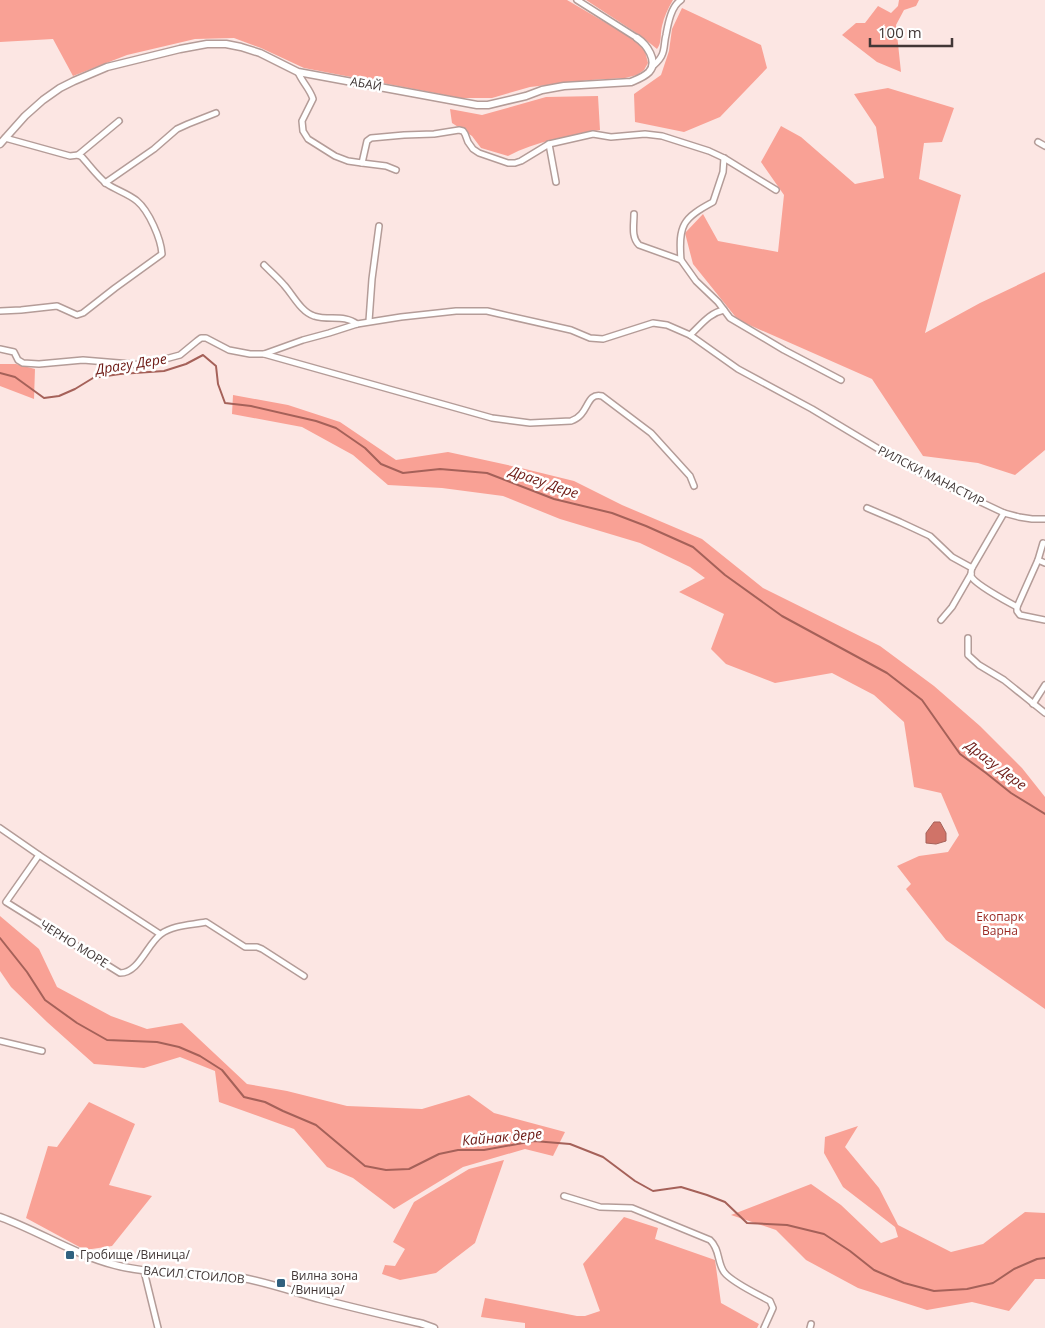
<svg xmlns="http://www.w3.org/2000/svg" width="1045" height="1328" viewBox="0 0 1045 1328" font-family="'Open Sans',sans-serif">
<rect width="100%" height="100%" fill="#fce6e3"/>
<g fill="#f9a195">
<polygon points="0,0 567,0 625,34 639,44 645,51 648,63 644,70 637,75 625,78 591,80 530,87 492,98 461,98 304,68 261,48 234,38 195,39 127,55 73,76 53,39 0,42"/>
<path d="M586,0H673C668,8 664,17 662,26C660,34 662,43 657,49L641,36Z"/>
<polygon points="899,0 919,0 916,6 904,10 896,25 901,72 877,62 842,35 856,23 865,23 878,6 891,13 898,6"/>
<polygon points="682,8 761,45 767,68 720,117 684,132 635,122 634,94 661,75 669,51 672,29"/>
<polygon points="888,88 954,108 942,142 924,143 919,179 961,195 925,333 980,303 1045,272 1045,450 1015,475 978,463 923,456 872,379 738,320 693,264 685,233 703,214 718,241 778,252 784,195 761,162 781,126 801,137 855,184 884,178 876,127 854,94"/>
<path d="M598,96L600,130C569,136 536,141 508,156L481,148L472,136L452,123L450,109L482,115L546,97Z"/>
<polygon points="0,364 16,364 35,369 34,399 0,386"/>
<polygon points="233,395 288,405 340,422 396,460 448,452 521,468 574,481 622,505 702,539 763,588 880,646 934,686 980,726 1022,768 1045,797 1045,1009 946,940 906,889 911,884 897,866 919,856 948,852 959,835 941,793 914,787 904,722 874,695 832,673 775,683 726,664 711,649 724,614 679,592 705,578 690,567 640,543 560,519 503,496 442,488 388,485 353,455 302,427 232,414"/>
<polygon points="0,916 39,949 57,987 111,1016 147,1029 182,1023 247,1084 287,1091 347,1106 422,1109 469,1095 494,1113 565,1132 553,1156 525,1149 463,1167 394,1209 353,1178 327,1167 294,1129 219,1102 215,1071 180,1057 144,1068 94,1064 47,1022 11,987 0,971"/>
<polygon points="89,1102 135,1124 109,1185 152,1196 112,1246 85,1250 26,1218 48,1146 57,1147"/>
<polygon points="858,1126 845,1147 879,1188 898,1225 951,1252 983,1244 1025,1212 1045,1213 1045,1279 1035,1279 1009,1311 972,1302 927,1310 858,1288 806,1260 776,1230 731,1215 811,1184 841,1205 881,1243 898,1237 895,1227 843,1187 824,1153 825,1137"/>
<polygon points="504,1160 475,1243 436,1273 400,1280 382,1274 385,1265 395,1266 405,1249 393,1242 414,1202 469,1169"/>
<polygon points="624,1217 658,1228 655,1239 715,1260 721,1303 759,1324 757,1328 525,1328 525,1323 481,1317 485,1298 577,1316 585,1316 600,1311 583,1264"/>
</g>
<polygon fill="#d07368" stroke="#a56159" points="934,822 940,822 946,833 946,841 936,844 926,843 926,833"/>
<g fill="none" stroke-linecap="round" stroke-linejoin="round">
<g stroke="#a56159" stroke-width="2">
<polyline points="0,373 15,377 44,398 59,396 75,389 93,378 120,374 164,371 186,364 203,355 216,366 218,384 225,403 251,406 316,421 336,428 365,448 381,464 403,473 440,469 487,473 554,499 612,513 646,526 693,547 725,575 782,616 887,673 922,700 960,754 986,773 1011,793 1045,814"/>
<polyline points="0,938 27,972 45,1000 77,1023 107,1040 157,1042 179,1047 200,1056 222,1070 244,1097 265,1102 283,1111 316,1125 365,1166 386,1170 409,1169 439,1154 458,1150 484,1150 534,1141 570,1144 603,1157 635,1181 653,1191 681,1187 707,1195 725,1202 747,1223 787,1225 824,1234 850,1251 874,1270 904,1283 934,1291 967,1289 993,1283 1014,1269 1037,1259 1045,1258"/>
</g>
<g stroke="#b49c98" stroke-width="8">
<g id="minor">
<polyline points="577,0 637,38"/>
<path d="M652,67C656,63 660,60 662,55C665,49 664,42 666,35C668,24 671,6 681,0"/>
<path d="M298,72C302,82 310,89 313,99L302,121L303,131L308,139L335,156L348,161L362,163L367,141L371,138L404,135L434,134L459,130L463,131L465,134L468,142L473,149L479,153L508,163H515L521,161L549,144L593,134L611,137L645,134L662,136L709,151L724,158L776,190"/>
<polyline points="1038,142 1045,146"/>
<polyline points="549,144 556,182"/>
<polyline points="78,155 119,121"/>
<polyline points="362,163 386,166 396,170"/>
<polyline points="105,183 154,149 177,129 188,124 216,113"/>
<path d="M634,214C634,225 631,237 639,245L681,260L696,281L718,302L730,318L784,350L841,380"/>
<path d="M681,260C678,225 683,218 713,202L723,172L724,158"/>
<path d="M264,265C271,272 278,278 284,285C293,295 301,312 314,316C329,321 344,314 357,324"/>
<path d="M0,311L21,310L57,306L77,315L83,313L115,288L162,254C161,239 149,211 137,201C129,194 116,190 107,184C98,177 90,166 82,157L78,155L70,156L5,138"/>
<polyline points="369,321 372,279 379,226"/>
<path d="M690,335C701,325 709,313 724,310"/>
<path d="M0,349L14,352L18,360L23,363L39,364L83,360L143,365L180,355L197,341L201,338H206L229,350L250,354H264L492,418L530,423L571,421C590,415 585,392 602,396L651,433L690,476L694,486"/>
<polyline points="264,354 303,340 329,333 357,324 401,317 456,311 487,311 500,314 571,330 590,338 603,339 653,323 667,325 690,335 738,369 812,409 897,460 928,477 1004,513 1019,517 1032,519 1045,519"/>
<path d="M867,508L900,522L930,536L952,557L972,568C971,570 971,573 971,576C974,584 1008,602 1017,607"/>
<polyline points="1043,543 1038,560 1017,607 1017,611 1020,615 1045,620"/>
<polyline points="1038,560 1045,563"/>
<polyline points="972,568 1004,513"/>
<polyline points="941,620 952,607 971,574"/>
<polyline points="968,638 968,655 979,665 1004,680 1045,713"/>
<polyline points="1033,704 1045,685"/>
<polyline points="0,828 39,855"/>
<path d="M160,934L39,855L6,902L120,973C139,973 147,944 161,934C173,925 191,925 206,922L245,947H257L262,949L304,976"/>
<polyline points="0,1041 42,1051"/>
<path d="M564,1196L600,1207L632,1208L710,1240C720,1249 717,1262 724,1272C731,1282 759,1295 770,1301L773,1308L764,1328"/>
<polyline points="144,1271 158,1328"/>
<polyline points="810,1328 811,1324"/>
</g>
</g>
<g stroke="#b49c98" stroke-width="9">
<g id="tertiary">
<path d="M0,144L25,116L43,100L60,88L74,81L107,67L180,49L207,44H226L241,47L260,53L298,72L477,105H488L526,96L542,90L564,86L631,82C638,79 644,77 649,72C659,61 646,44 637,38"/>
<path d="M0,1217C39,1231 75,1255 115,1265C157,1276 201,1271 243,1278C269,1283 295,1292 320,1299C354,1308 389,1316 423,1324L434,1328"/>
</g>
</g>
<use href="#minor" stroke="#fff" stroke-width="5"/>
<use href="#tertiary" stroke="#fff" stroke-width="6"/>
</g>
<g fill="#30617f" stroke="#fff" stroke-width="2">
<rect x="65" y="1250" width="10" height="10" rx="2.5"/>
<rect x="276" y="1278" width="10" height="10" rx="2.5"/>
</g>
<g text-anchor="middle" stroke-width="5" stroke-linejoin="round" paint-order="stroke">
<g font-size="12" fill="#413736" stroke="#fff">
<text transform="translate(366 84) rotate(10)" y="4">АБАЙ</text>
<text transform="translate(931 476) rotate(27)" y="4">РИЛСКИ МАНАСТИР</text>
<text transform="translate(74 944) rotate(32)" y="4">ЧЕРНО МОРЕ</text>
<text transform="translate(194 1275) rotate(5)" y="4">ВАСИЛ СТОИЛОВ</text>
</g>
<g font-size="12" fill="#9a2a23" stroke="#fff">
<text x="1000" y="921">Екопарк<tspan x="1000" dy="14">Варна</tspan></text>
</g>
<g font-size="12" fill="#413736" stroke="#fff" text-anchor="start">
<text x="80" y="1259">Гробище /Виница/</text>
<text x="291" y="1280">Вилна зона<tspan x="291" dy="14">/Виница/</tspan></text>
</g>
<g font-size="14" font-style="italic" fill="#6d1914" stroke="#fff">
<text transform="translate(131 364) rotate(-9)" y="5">Драгу Дере</text>
<text transform="translate(544 482) rotate(19)" y="5">Драгу Дере</text>
<text transform="translate(996 765) rotate(37)" y="5">Драгу Дере</text>
<text transform="translate(502 1137) rotate(-5)" y="5">Кайнак дере</text>
</g>
</g>
<path d="M870 38v8h82v-8" fill="none" stroke="#413736" stroke-width="2.5"/>
<text x="878" y="38" font-size="15" fill="#413736" stroke="#ffffff" stroke-width="4" paint-order="stroke">100 m</text>
</svg>
